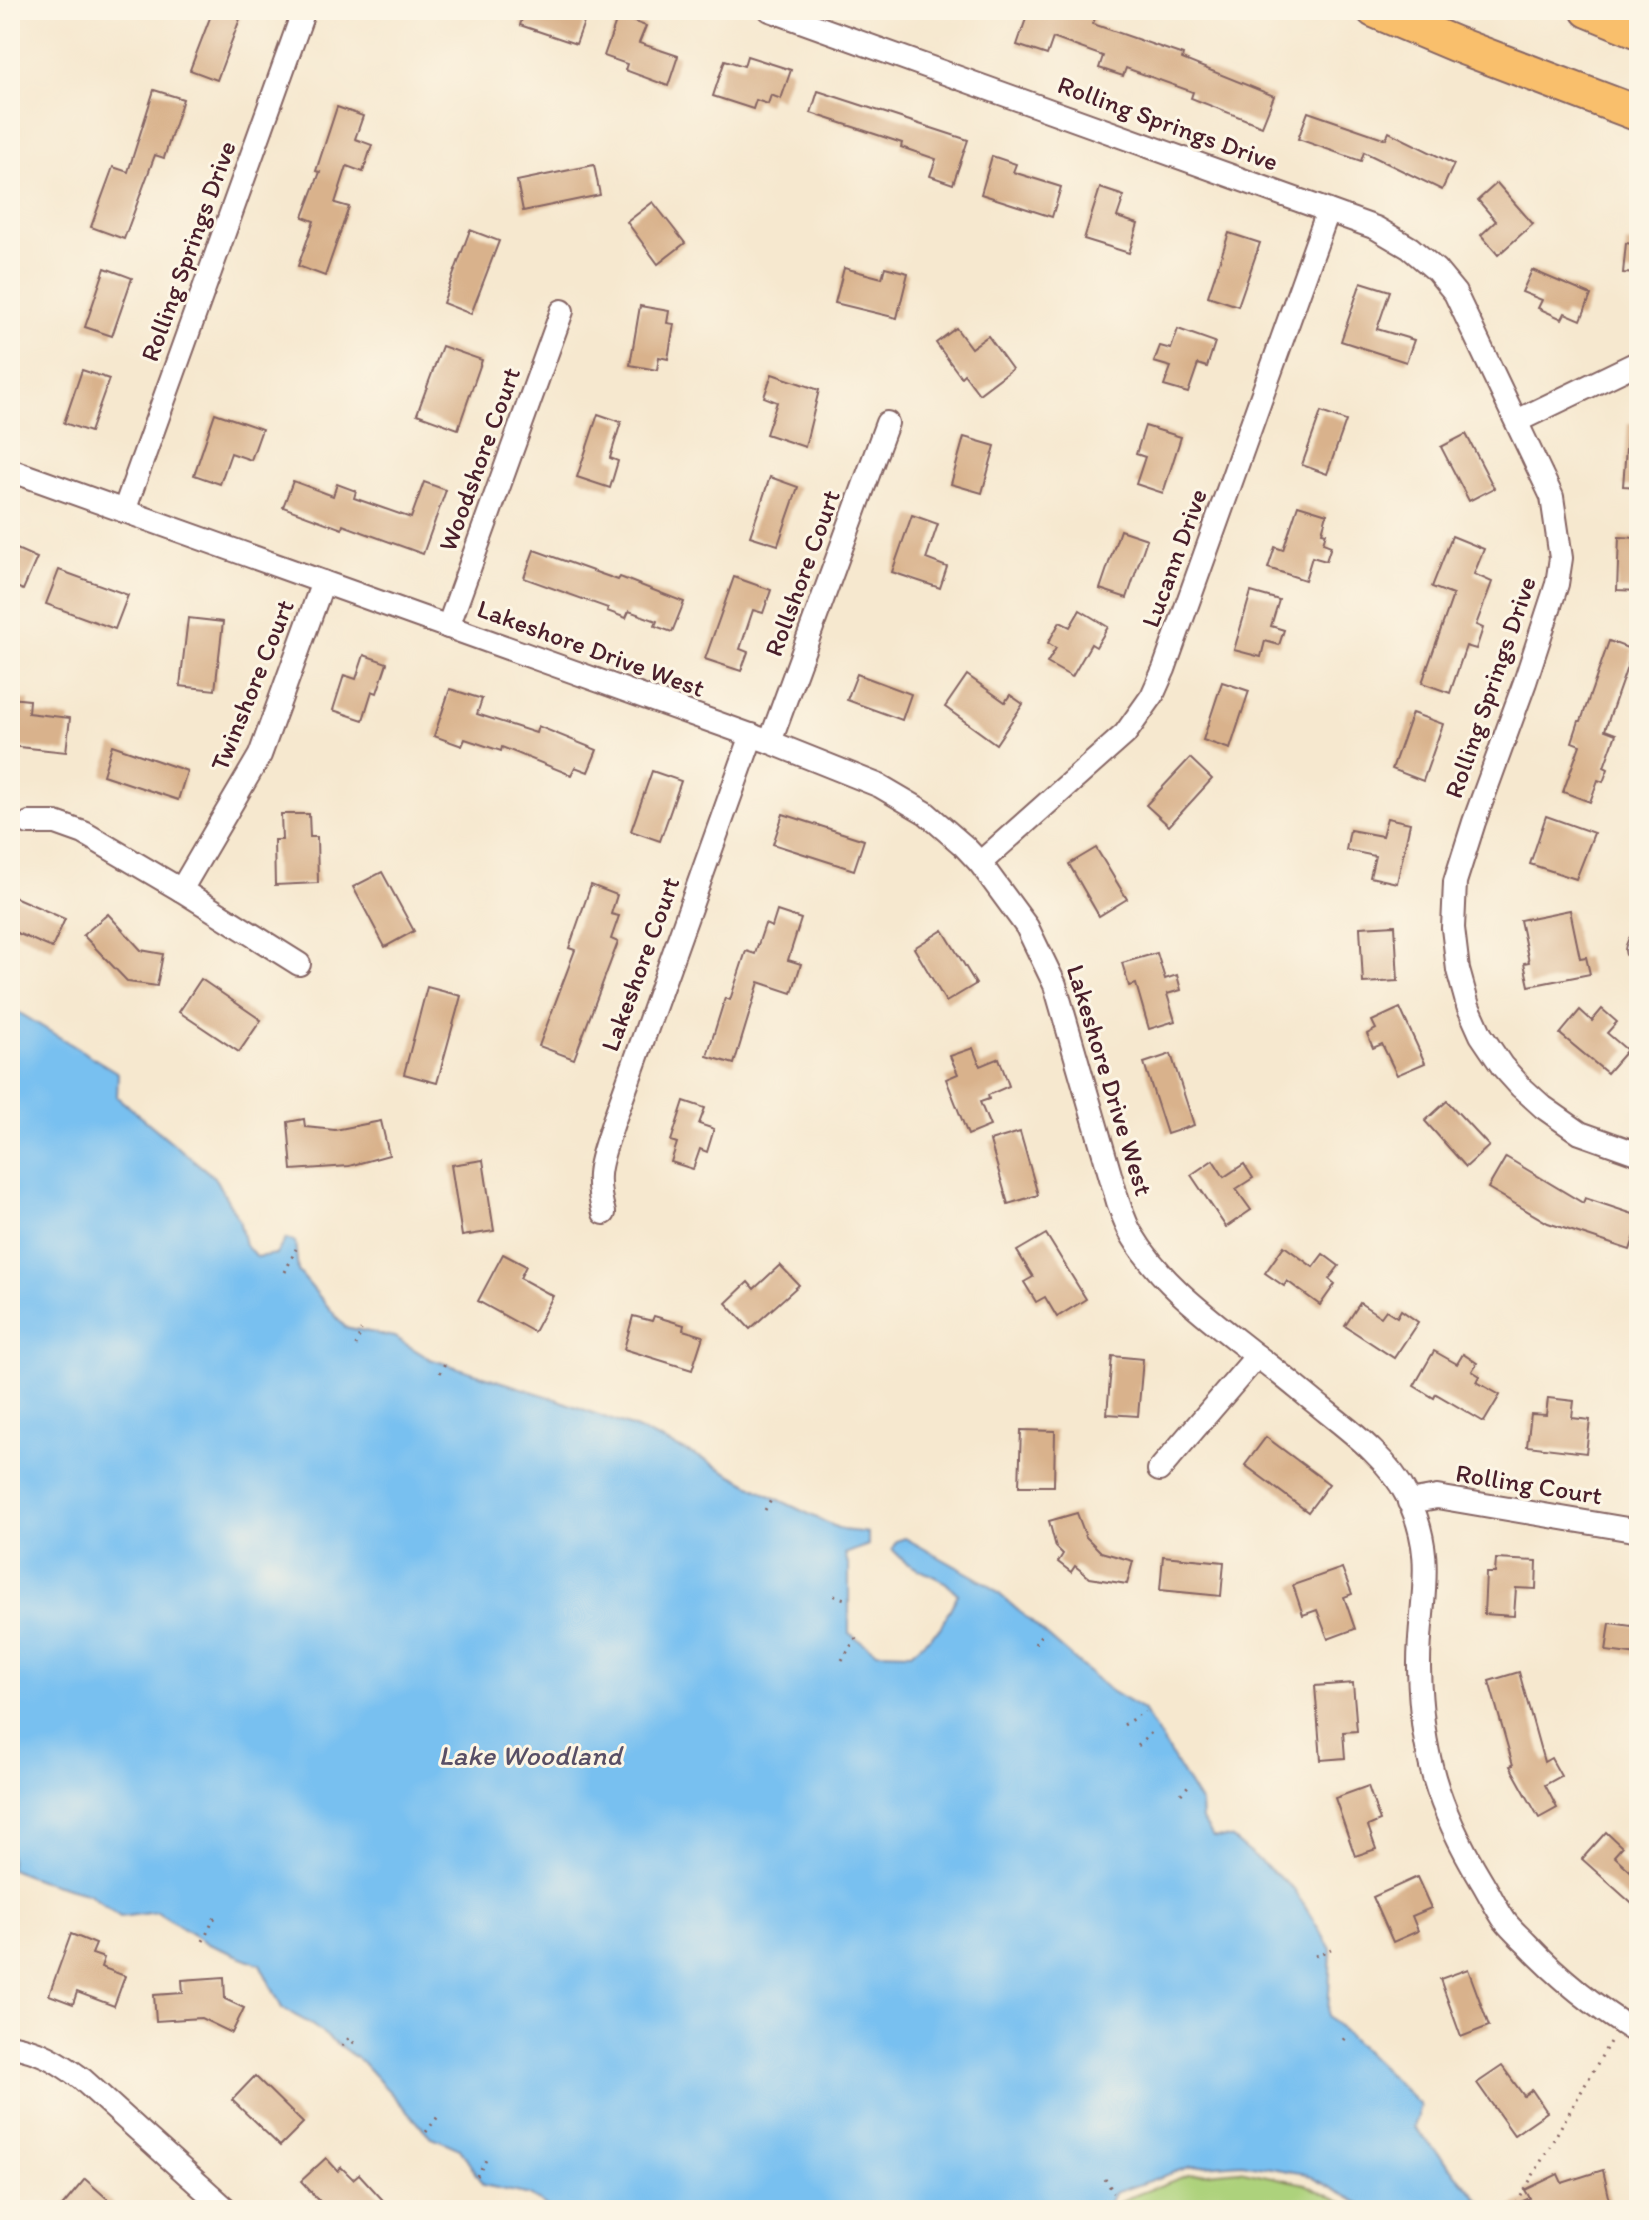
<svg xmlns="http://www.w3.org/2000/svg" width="1649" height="2220" viewBox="0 0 1649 2220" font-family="Itim,sans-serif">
<rect width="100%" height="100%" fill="#fcf5e5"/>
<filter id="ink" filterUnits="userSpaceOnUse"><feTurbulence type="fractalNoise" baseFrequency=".0125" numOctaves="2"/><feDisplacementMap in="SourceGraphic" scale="16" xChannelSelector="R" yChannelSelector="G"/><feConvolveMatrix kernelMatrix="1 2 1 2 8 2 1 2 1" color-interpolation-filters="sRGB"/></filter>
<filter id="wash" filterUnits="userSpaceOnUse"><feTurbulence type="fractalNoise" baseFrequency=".006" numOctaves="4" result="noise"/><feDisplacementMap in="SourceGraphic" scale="32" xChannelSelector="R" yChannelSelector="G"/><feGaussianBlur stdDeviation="1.8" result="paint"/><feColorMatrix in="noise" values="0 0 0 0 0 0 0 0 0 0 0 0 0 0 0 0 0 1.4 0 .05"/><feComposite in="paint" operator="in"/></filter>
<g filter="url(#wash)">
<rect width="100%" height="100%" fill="#f6e8cf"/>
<polygon fill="#add27c" stroke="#7c7854" stroke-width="2" points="1239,2170 1305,2184 1357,2210 1115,2210 1120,2201 1188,2175"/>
<polygon fill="#78c0f0" stroke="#61708e" stroke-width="2" points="10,1007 118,1073 117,1097 214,1177 239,1220 245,1245 257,1257 276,1254 286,1239 295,1242 298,1271 345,1327 394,1337 430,1359 553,1398 636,1429 699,1457 769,1495 842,1530 868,1533 868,1545 845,1554 849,1567 849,1633 877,1652 911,1653 940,1628 958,1594 945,1582 906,1563 892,1549 896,1541 905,1538 989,1585 1109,1690 1143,1710 1201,1804 1202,1820 1213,1837 1231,1838 1294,1889 1331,1949 1328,2016 1420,2105 1414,2127 1482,2203 1482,2210 1372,2210 1306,2174 1242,2163 1189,2167 1114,2193 1106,2210 551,2210 530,2195 483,2185 460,2149 430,2136 364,2064 309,2023 282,2008 260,1964 208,1944 157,1912 120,1917 89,1894 39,1880 10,1869"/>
<g id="blocks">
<g fill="#d9b28c">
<polygon points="213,10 224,10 241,16 217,80 190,70"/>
<polygon points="525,10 576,10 587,14 576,44 520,25"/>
<polygon points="1029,10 1080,10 1096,15 1093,24 1183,55 1182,59 1274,96 1262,126 1191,98 1193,92 1126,68 1123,76 1099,68 1103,56 1053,38 1047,55 1017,45"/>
<polygon points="618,16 646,26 639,43 678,56 668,86 625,70 627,64 604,56"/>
<polygon points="747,56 791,70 781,99 771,95 768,104 756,100 753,109 713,96 725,60 744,66"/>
<polygon points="154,90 183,99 164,158 155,155 124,239 91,227 113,167 128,172"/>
<polygon points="818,91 968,140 953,184 930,176 936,159 901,147 902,143 811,113"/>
<polygon points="337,107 363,116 355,139 372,145 363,172 347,166 335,203 349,207 325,276 298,266 314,221 303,217 320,172 316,171"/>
<polygon points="1308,112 1386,139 1389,132 1454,164 1442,190 1364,152 1361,161 1298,139"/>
<polygon points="992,156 1016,164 1013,172 1061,187 1052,217 981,194"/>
<polygon points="594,165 600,195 523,211 517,181"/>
<polygon points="1497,183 1533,224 1498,255 1481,235 1496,221 1478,200"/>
<polygon points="1100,188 1124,196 1117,217 1138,224 1129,253 1084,239"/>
<polygon points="653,202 685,243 658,264 627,222"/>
<polygon points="470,230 499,241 471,314 443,303"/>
<polygon points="1229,233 1260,243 1238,306 1208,296"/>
<polygon points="1626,243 1639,245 1639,274 1623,273"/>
<polygon points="885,267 908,273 897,318 835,303 844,268 882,278"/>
<polygon points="105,268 132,278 112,336 85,327"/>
<polygon points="1532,270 1591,295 1581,320 1565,313 1562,319 1538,308 1542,300 1522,292"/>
<polygon points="1361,282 1390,291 1377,329 1414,340 1406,362 1341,341"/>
<polygon points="640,306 669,311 667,323 674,324 668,359 659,357 657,370 630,365"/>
<polygon points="956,328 971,348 988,336 1012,369 979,394 964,374 961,377 936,343"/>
<polygon points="1178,329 1215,342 1207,367 1198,364 1188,393 1164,386 1171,367 1154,362 1160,346 1171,349"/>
<polygon points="442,346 482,360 458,429 417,414"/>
<polygon points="82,370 109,379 90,432 64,423"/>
<polygon points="772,374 819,390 805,447 766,434 777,402 764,397"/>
<polygon points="1321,412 1346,421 1327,474 1302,465"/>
<polygon points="215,413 262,429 251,460 231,453 220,484 194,475"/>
<polygon points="598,414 621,422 610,458 618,461 610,488 577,477"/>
<polygon points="1628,423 1639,423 1639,487 1623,486"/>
<polygon points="1145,426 1181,437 1163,493 1136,484 1145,457 1136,454"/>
<polygon points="1466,434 1494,488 1469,501 1441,447"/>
<polygon points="964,437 995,446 982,493 951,484"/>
<polygon points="770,477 798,487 778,545 750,536"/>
<polygon points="293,481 333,496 337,484 356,491 354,498 411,518 424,482 446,490 423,554 343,525 342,529 283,507"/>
<polygon points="1298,505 1327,514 1322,532 1326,533 1323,543 1331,546 1326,561 1312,557 1305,580 1268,568 1275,547 1283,550"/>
<polygon points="912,515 938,524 926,559 947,567 940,588 892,572"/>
<polygon points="1120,530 1147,539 1127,598 1100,589"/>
<polygon points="1452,536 1484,549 1474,574 1492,582 1476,625 1483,628 1476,649 1466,646 1450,693 1422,683 1453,595 1432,587"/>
<polygon points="1619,537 1639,538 1639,591 1617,590"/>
<polygon points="10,546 37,558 23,590 10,584"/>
<polygon points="534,550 618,580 620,577 684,602 672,632 655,626 657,621 629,611 626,618 607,611 608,608 524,578"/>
<polygon points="59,570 128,595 115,629 46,604"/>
<polygon points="734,577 771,590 763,613 753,610 740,649 748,652 741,671 705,659"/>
<polygon points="1251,592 1279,600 1271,626 1284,630 1279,645 1265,641 1261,657 1234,650"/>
<polygon points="1080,610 1108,627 1096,647 1091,644 1072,677 1047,663 1056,648 1048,643 1060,622 1070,627"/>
<polygon points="188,618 223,622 215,690 180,686"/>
<polygon points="1609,641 1633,650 1605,730 1616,734 1604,767 1608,769 1603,782 1598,780 1590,802 1563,792 1580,745 1572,742 1579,721 1581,721"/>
<polygon points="364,655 387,663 377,693 372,691 363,720 333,710 344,675 356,679"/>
<polygon points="857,674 911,694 902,720 847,700"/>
<polygon points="967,675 1005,702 1010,695 1023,704 996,744 945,707"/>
<polygon points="1222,682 1249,691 1230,749 1203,740"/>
<polygon points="450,689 482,699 477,714 536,733 538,726 597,750 588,772 575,767 571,775 502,747 501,751 465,739 462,746 434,736"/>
<polygon points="10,698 29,700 28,713 70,718 66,752 10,746"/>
<polygon points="1412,713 1443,724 1423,781 1392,769"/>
<polygon points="112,745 187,771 178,800 103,775"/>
<polygon points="1190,758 1212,779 1169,826 1146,805"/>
<polygon points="652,771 681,781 660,841 631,831"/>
<polygon points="281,814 309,814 310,837 317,837 318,883 275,885 274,840 282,840"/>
<polygon points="783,814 864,840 854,870 773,844"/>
<polygon points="1546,816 1594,833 1576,879 1530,864"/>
<polygon points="1387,818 1410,823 1397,883 1370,877 1375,856 1346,850 1350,830 1382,836"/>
<polygon points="1096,848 1127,899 1099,916 1069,864"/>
<polygon points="382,872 414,931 385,947 353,887"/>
<polygon points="591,885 617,895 611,914 619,916 611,939 618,942 574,1059 539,1046 575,950 569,948"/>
<polygon points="10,895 65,919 52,948 10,930"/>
<polygon points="1570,910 1580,958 1586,957 1590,974 1529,986 1524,963 1529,962 1520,920"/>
<polygon points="777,911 801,919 788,960 801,964 792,993 759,982 734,1064 707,1056 725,998 730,1000 746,951 755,954 765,924 772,927"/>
<polygon points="108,914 141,950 163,954 157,986 128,982 83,935"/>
<polygon points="1395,925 1398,981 1363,983 1360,927"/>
<polygon points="943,930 976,984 946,1002 914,948"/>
<polygon points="1157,953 1165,979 1177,975 1181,990 1167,994 1175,1021 1149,1029 1136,984 1129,986 1122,963"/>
<polygon points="201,979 261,1020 239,1052 179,1012"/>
<polygon points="427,987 461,996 437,1083 404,1074"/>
<polygon points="1400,1008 1425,1063 1397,1075 1382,1044 1373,1048 1367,1034 1376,1029 1372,1021"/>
<polygon points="1602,1009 1617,1022 1607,1033 1627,1050 1607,1073 1560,1034 1580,1010 1592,1021"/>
<polygon points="973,1048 980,1066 999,1058 1009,1086 988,1095 989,1099 980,1102 990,1126 968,1135 946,1079 958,1074 950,1056"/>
<polygon points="1171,1054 1194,1125 1167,1134 1144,1063"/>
<polygon points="684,1101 705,1108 699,1124 714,1129 707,1152 700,1149 693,1169 671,1162 677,1143 671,1141"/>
<polygon points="1447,1101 1489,1146 1466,1167 1425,1121"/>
<polygon points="304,1119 305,1127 335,1130 381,1121 389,1155 349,1166 292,1170 288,1122"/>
<polygon points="1020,1132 1038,1195 1008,1204 990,1141"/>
<polygon points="1506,1157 1583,1203 1585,1198 1639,1216 1639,1224 1630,1250 1548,1223 1488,1188"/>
<polygon points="483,1160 494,1231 462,1236 451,1165"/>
<polygon points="1213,1160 1224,1177 1244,1164 1253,1178 1236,1189 1251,1210 1226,1227 1191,1175"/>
<polygon points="1046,1234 1086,1299 1057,1317 1045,1297 1036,1302 1024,1282 1033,1277 1017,1251"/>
<polygon points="1284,1246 1313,1267 1323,1254 1339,1266 1329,1279 1335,1284 1320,1305 1287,1281 1284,1286 1265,1273"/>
<polygon points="503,1254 526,1266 520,1278 553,1296 534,1332 478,1301"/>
<polygon points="780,1265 799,1285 750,1329 726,1303 748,1282 754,1289"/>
<polygon points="1360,1303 1381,1317 1386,1310 1397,1317 1401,1310 1418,1322 1394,1358 1345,1326"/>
<polygon points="633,1316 652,1321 654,1316 684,1325 683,1330 703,1336 692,1370 624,1349"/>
<polygon points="1434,1351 1457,1364 1463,1354 1477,1363 1472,1371 1480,1376 1477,1382 1500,1395 1484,1422 1436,1394 1434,1398 1414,1386"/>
<polygon points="1112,1356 1143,1359 1138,1416 1107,1414"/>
<polygon points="1548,1398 1574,1401 1572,1418 1590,1420 1586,1453 1527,1446 1531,1414 1546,1415"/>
<polygon points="1021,1430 1055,1431 1054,1486 1019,1486"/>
<polygon points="1266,1437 1329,1484 1308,1512 1245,1465"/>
<polygon points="1077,1513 1086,1537 1101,1552 1133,1561 1127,1584 1090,1578 1075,1566 1071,1572 1058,1562 1063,1554 1056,1547 1049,1521"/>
<polygon points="1163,1556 1224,1562 1221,1596 1160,1590"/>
<polygon points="1496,1559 1537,1561 1536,1589 1516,1588 1514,1616 1484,1614 1486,1573 1495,1573"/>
<polygon points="1342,1568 1352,1594 1344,1597 1355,1629 1328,1639 1317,1610 1303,1615 1293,1585"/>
<polygon points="1610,1623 1639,1627 1639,1655 1606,1651"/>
<polygon points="1519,1672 1544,1762 1551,1758 1561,1776 1545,1785 1557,1808 1539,1818 1510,1766 1513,1765 1489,1681"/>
<polygon points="1353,1683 1357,1731 1343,1732 1345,1758 1321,1760 1315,1686"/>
<polygon points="1368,1786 1380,1821 1368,1826 1376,1849 1355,1856 1335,1798"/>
<polygon points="1606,1832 1622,1847 1614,1856 1639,1879 1639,1910 1582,1859"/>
<polygon points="1417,1877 1431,1908 1412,1916 1418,1931 1393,1942 1373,1897"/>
<polygon points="71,1934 96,1944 92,1954 104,1958 101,1967 125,1976 114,2006 77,1992 73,2004 49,1995"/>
<polygon points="1468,1969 1489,2026 1461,2037 1440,1979"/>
<polygon points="224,1977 225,1999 244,2008 232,2033 201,2018 156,2021 154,1995 183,1993 182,1980"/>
<polygon points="1502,2066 1524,2096 1532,2090 1547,2112 1514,2135 1477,2083"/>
<polygon points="255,2076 303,2123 280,2146 232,2100"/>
<polygon points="326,2158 338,2171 341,2167 353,2179 359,2174 392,2210 328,2210 301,2181"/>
<polygon points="1603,2170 1612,2210 1502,2210 1530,2198 1525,2190 1558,2174 1562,2183"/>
<polygon points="85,2179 120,2210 59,2210"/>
</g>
</g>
</g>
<g filter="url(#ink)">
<use href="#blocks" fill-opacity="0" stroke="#866564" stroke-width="2"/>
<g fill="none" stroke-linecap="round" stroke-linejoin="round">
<g stroke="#866564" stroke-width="26">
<g id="minor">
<polyline points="770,10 1376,228 1410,248 1436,270 1455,293 1552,497 1561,558 1557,584 1525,682 1474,822 1455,882 1453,928 1458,970 1468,1006 1481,1035 1502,1066 1521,1087 1543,1107 1580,1133 1639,1154"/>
<polyline points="1517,421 1639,362"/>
<path d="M10,470L770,742L880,786L926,813L964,846L980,863L1027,927L1055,985L1118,1202C1122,1213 1126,1225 1132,1235C1161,1284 1209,1318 1253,1353C1279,1372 1303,1393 1328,1413C1357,1436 1391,1463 1407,1496C1439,1560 1418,1603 1419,1668C1421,1752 1437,1807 1481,1880C1489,1893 1496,1908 1505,1921C1511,1929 1519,1936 1526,1943C1559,1978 1598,2009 1639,2034"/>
<polyline points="124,511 304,10"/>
<polyline points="448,627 562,311"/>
<polyline points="770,742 887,423"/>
<polyline points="29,823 56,823 84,833 181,890 299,964"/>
<polyline points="980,863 1125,734 1152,696 1164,669 1328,211"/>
<polyline points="181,890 260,755 323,582"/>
<polyline points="1639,945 1637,950 1639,951"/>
<path d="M604,1213C593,1173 601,1161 613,1123L752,735"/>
<polyline points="1159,1470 1257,1356"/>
<polyline points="1409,1502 1437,1497 1639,1531"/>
<path d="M10,2045C42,2052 55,2059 82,2079L227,2210"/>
</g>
</g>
<g stroke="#866564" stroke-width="38">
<g id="highway">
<polyline points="1374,10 1455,44 1639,114"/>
<polyline points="1588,10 1639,31"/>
</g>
</g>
<g stroke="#866564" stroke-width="3" stroke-dasharray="2 6" stroke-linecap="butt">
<polyline points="285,1272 296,1249"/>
<polyline points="356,1346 361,1330"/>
<polyline points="440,1373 445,1363"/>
<polyline points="765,1510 773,1497"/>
<polyline points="834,1596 849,1600"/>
<polyline points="1035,1644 1043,1632"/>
<polyline points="842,1660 856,1638"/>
<polyline points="1124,1725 1144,1711"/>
<polyline points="1138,1746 1155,1729"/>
<polyline points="1181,1794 1189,1785"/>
<polyline points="203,1941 215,1917"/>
<polyline points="1315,1956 1331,1949"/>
<polyline points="1343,2040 1347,2035"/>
<polyline points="342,2046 349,2038 355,2044"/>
<polyline points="426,2132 440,2114"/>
<polyline points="477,2176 486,2160"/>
<polyline points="1105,2179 1114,2193"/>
<polyline points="1513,2210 1611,2040"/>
</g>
<use href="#minor" stroke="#fff" stroke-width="22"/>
<use href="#highway" stroke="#f9bf6c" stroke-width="34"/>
</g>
</g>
<g text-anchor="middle" stroke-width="6" stroke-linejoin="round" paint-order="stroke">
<g font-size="26" fill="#4a1f2b" stroke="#fcf5e5">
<text transform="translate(1168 123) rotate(20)" y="9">Rolling Springs Drive</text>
<text transform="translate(188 251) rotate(-70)" y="9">Rolling Springs Drive</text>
<text transform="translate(479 459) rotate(-70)" y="9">Woodshore Court</text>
<text transform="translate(1174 558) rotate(-70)" y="9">Lucann Drive</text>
<text transform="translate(802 573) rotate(-70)" y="9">Rollshore Court</text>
<text transform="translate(591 648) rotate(20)" y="9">Lakeshore Drive West</text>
<text transform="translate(252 685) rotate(-68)" y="9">Twinshore Court</text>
<text transform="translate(1490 687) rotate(-71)" y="9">Rolling Springs Drive</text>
<text transform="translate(640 964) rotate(-70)" y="9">Lakeshore Court</text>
<text transform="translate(1110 1080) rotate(73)" y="9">Lakeshore Drive West</text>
<text transform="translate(1529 1484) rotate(9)" y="9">Rolling Court</text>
</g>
<g font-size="28" font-style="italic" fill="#584f66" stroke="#fcf5e5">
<text x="530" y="1765">Lake Woodland</text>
</g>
</g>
<rect width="1649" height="2220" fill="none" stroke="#fcf5e5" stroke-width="40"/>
</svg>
